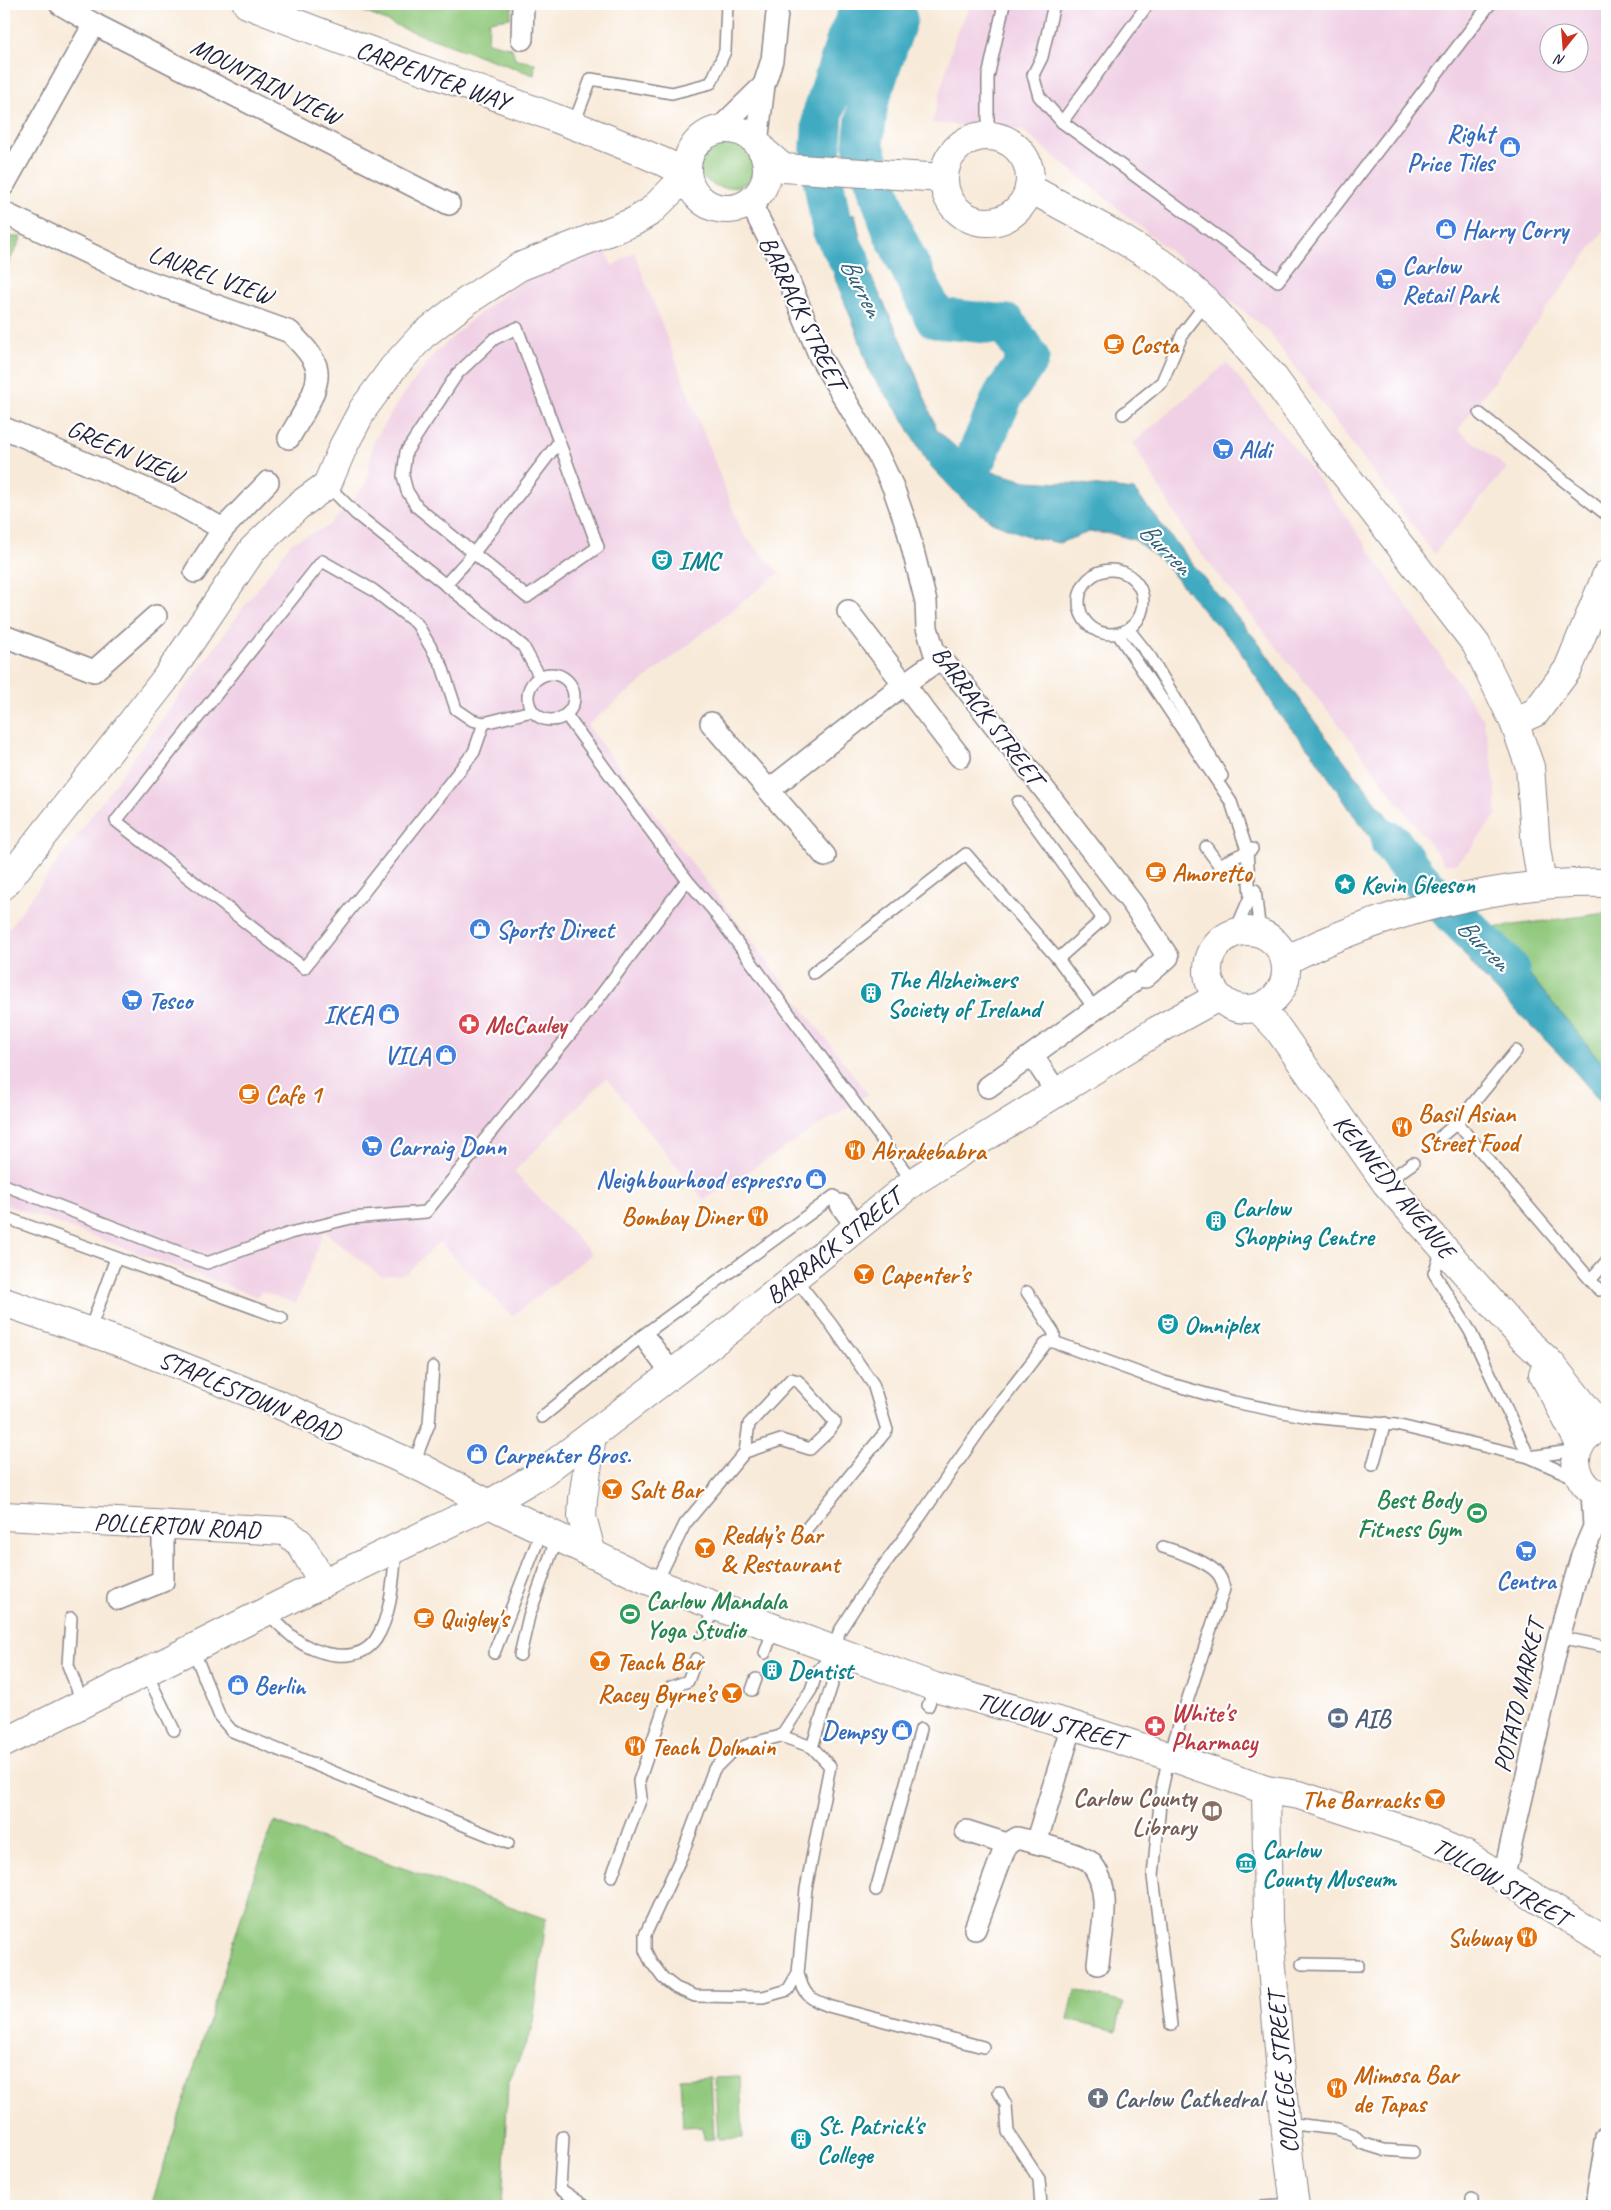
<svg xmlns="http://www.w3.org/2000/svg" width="1611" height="2210" viewBox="0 0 1611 2210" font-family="Caveat,sans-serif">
<rect width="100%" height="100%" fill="#fff"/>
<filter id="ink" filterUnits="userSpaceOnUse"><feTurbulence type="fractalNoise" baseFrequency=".02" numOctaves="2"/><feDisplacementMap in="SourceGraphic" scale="10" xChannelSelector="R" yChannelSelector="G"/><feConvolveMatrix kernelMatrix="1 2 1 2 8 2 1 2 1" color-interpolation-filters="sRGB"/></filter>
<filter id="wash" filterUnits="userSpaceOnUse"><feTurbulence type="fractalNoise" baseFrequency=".0096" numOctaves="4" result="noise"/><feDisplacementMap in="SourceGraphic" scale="20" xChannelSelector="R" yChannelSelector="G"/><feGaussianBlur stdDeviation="1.12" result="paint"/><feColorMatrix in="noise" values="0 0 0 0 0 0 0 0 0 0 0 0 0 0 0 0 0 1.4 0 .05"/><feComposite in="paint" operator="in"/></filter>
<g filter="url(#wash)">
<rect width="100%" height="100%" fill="#f8ead9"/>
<g fill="#f0d0e5" fill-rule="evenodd">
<path d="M971,4H1607V226L1458,430L1507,468L1434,554L1268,331L1022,130L932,123L956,34ZM1548,32H1578V62H1548Z"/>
<polygon points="604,246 612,266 634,252 742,533 779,573 587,725 868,1094 704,1200 606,1078 514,1172 592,1254 512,1316 439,1242 406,1274 381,1276 324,1231 296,1304 261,1291 258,1297 4,1204 4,935 291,543 328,526 366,484 373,443 396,405 432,356 476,316 532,273"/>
<polygon points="1227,363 1337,503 1483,719 1490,749 1496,793 1496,815 1471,849 1455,864 1445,864 1340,726 1191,541 1133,443"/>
</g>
<g fill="#90c87b" stroke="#59755b">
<polygon points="346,4 513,4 510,18 489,21 488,42 512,48 515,59 535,63 534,75 405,29"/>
<path d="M724,141C751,140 765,161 747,183C728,191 713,189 700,174C694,155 707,144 724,141Z"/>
<polygon points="8,237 22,237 4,272 4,239"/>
<polygon points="1607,913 1607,1069 1491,928"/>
<polygon points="274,1822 546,1919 532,2030 508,2083 502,2206 151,2206 253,1879"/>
<polygon points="1075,1990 1123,2003 1116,2031 1068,2019"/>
<polygon points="740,2076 743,2138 718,2139 715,2077"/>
<polygon points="711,2077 714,2139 704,2140 703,2126 683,2127 680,2079"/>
</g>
<g fill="#41aac1" stroke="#32667e">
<path d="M846,4H882C859,49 846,93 836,142L809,140V122Z"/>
<polygon points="818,212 855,215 868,270 907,352 937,430 962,453 989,471 1026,481 1081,484 1134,490 1207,582 1257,641 1323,733 1407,842 1415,859 1433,873 1440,882 1409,889 1353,814 1311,751 1281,717 1236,644 1207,615 1164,563 1135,540 1113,534 1089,532 1059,543 1030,537 992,522 962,499 927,462 901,416 870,373 856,330 836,281"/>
<path d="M1482,927L1491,928L1607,1069V1112C1572,1062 1527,1023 1485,979C1473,966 1462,951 1451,937Z"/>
</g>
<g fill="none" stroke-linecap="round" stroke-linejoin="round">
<g stroke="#41aac1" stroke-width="41">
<polyline points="897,19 868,103 863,144 893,232 935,318 1007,325 1029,358 1003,396 969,474"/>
<polyline points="851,263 832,229 820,161 823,113 847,39 863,4"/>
<polyline points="1391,842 1416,876 1510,970"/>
</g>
</g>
</g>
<g filter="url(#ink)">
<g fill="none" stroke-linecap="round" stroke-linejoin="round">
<g stroke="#8d868a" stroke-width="14">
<g id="lane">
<polyline points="1054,4 1042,57 1033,75 1039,96 1062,122 1278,281 1490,4"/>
<polyline points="1062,122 1148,4"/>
<polyline points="573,126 591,79 672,93 711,83 725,51 727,4"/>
<polyline points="988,136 988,77 1004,4"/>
<polygon points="517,328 598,547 527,597 417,507 407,491 403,476 406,452 457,374 494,339"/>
<polyline points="1123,414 1162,382 1183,333 1207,302"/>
<polyline points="1480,414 1607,515"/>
<polyline points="327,485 356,514 523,646 540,677"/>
<polygon points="322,561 373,590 417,624 442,666 456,709 472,720 484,723 474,752 304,968 116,821"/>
<circle cx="1111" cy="602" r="32"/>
<polyline points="445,585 473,554 558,443"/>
<polyline points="1129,630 1151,658 1222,776"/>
<polyline points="1118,634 1231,802 1247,850 1250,897 1235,932"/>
<circle cx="551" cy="697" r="23"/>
<polyline points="566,715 687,880 713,910 913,1182"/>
<polyline points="484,723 532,711"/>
<polyline points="1018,802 1103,919 1058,959"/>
<polyline points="1206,847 1219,865 1252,849"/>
<polyline points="1255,890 1260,933"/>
<polyline points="813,973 966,854 1058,959 1094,1008"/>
<polyline points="1457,1123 1599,1290"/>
<polyline points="1439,1138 1457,1123 1516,1051"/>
<polyline points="1386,1182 1413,1163"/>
<polyline points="4,1185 207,1263 290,1233 351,1218 426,1212 589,1011 687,880"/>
<polyline points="4,1217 282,1318"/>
<polyline points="1443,1248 1434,1273 1470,1331 1529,1457 1576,1478"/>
<polyline points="794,1277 831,1324 873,1384 887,1430 803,1533"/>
<polyline points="1591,1279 1607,1261"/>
<polyline points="1027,1292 1054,1333 1054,1342"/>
<polyline points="89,1332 116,1258"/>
<polyline points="542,1417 642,1336 834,1196 841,1205"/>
<polyline points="413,1465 429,1424 433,1367"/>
<polyline points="1373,1465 1385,1423"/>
<path d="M1163,1547C1177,1551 1213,1563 1220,1577C1222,1580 1223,1585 1224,1589L1169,1756L1161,1793L1153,1876L1171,2025"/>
<polyline points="656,1583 685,1524 745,1452 749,1424 791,1379 798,1381 835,1422 829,1431 810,1449 781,1440 745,1452"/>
<path d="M266,1612C275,1620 284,1630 294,1638C315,1655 358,1666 376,1639C392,1614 393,1579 396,1550"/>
<polyline points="71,1618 68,1665 83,1704"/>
<polyline points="705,1633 714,1605"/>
<polyline points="1559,1637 1607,1647"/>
<polyline points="193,1649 220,1717 232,1731 508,1843"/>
<polyline points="494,1653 542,1530"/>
<polyline points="765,1653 774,1628"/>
<polyline points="520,1655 529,1616 557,1537"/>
<polyline points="146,1672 174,1730"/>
<polyline points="752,1690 756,1679"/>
<polyline points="928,1706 935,1687"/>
<polygon points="781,1736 812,1747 830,1766 806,1889 798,1973 788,1990 763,1997 695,1996 676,1988 663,1978 651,1962 645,1950 645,1935 682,1855 714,1769 731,1752 753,1743"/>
<polyline points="781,1736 811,1690 817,1672 835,1652"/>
<polyline points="812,1747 834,1678 835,1652 839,1632 872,1581 919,1518 984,1424 1047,1342 1054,1342 1164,1382 1234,1402 1278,1411 1309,1417 1396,1425 1529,1457 1577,1450"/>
<polyline points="612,1876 641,1798 639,1781 671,1687 688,1681 696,1659"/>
<polyline points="876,1890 921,1729"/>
<polyline points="1302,1964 1358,1965"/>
<path d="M798,1973C804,1997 810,1999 832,2007L983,2047"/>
<polyline points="999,2092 1006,2105 1008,2132 1039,2179 1041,2206"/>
<polyline points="1285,2123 1337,2129 1354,2135 1361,2143 1384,2150 1413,2152"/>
<polyline points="563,2137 560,2189 585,2206"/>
<polyline points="1263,2206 1295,2204"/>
<polyline points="1472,2206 1472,2199"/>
</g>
</g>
<g stroke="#8d868a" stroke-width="24">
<g id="street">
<polyline points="60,4 94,24 449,204"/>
<polyline points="522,39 523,4"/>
<polyline points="719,129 764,85"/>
<polyline points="757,143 764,85 772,60 778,4"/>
<polyline points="4,185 94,24"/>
<polyline points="750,202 784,269 820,357 879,457 893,487 907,527 926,602 927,628 934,651 962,683 1133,904 1168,957 1145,977"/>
<path d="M4,213L142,279L290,332C299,342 311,352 316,366C323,386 299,420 289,438"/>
<polyline points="4,428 169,499 223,529 195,572"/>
<polyline points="223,529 268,482"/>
<polyline points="848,611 960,757"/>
<polyline points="4,636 94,671 156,616"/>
<polyline points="711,723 825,856"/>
<polyline points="769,790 904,684 941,658"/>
<polyline points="1032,1055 1057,1093"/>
<polyline points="988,1087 1131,983"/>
<polyline points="841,1205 856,1226"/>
<polyline points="649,1343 672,1374"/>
<polyline points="118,1599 163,1581 163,1524"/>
<polyline points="966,1831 1007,1844"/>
<polyline points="1036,1843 1072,1725"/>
<polyline points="1503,1879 1559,1637 1582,1555 1594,1527 1592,1491"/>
<path d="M975,1929L1006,1845L1017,1838C1030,1841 1083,1855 1090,1862C1114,1888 1101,1933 1098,1964"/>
<polyline points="1596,2206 1607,2137"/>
</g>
</g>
<g stroke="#8d868a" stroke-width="30">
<g id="secondary">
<path d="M247,4C392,63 543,107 686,172"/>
<circle cx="727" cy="169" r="40"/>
<circle cx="987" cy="179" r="43"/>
<polyline points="762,150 783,168 944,178"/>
<polyline points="1029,188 1112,233 1166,266 1207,302 1274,378 1320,442 1476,644 1514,722 1530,767 1536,848 1542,885"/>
<polyline points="1514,722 1536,712 1568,669 1607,574"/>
<polyline points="4,885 164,681 253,549 298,506 327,485 343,447 363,409 393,368 422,336 467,301 519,267 633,222 650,212 687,175"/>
<circle cx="1247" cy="970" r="39"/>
<path d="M1285,961C1375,914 1506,879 1607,883"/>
<polyline points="1258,1008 1278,1029 1386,1183 1521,1336 1551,1364 1602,1428"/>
<polyline points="4,1302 125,1344 273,1402 424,1469 489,1504 647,1580 774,1628 935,1687 1072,1725 1169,1756 1266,1790 1299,1795 1417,1834 1466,1855 1607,1942"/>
<polyline points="1543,1374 1580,1444"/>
<path d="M1592,1432C1589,1435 1583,1439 1581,1444C1568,1463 1583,1495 1607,1495"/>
<polyline points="592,1435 583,1499 582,1517 592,1554"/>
<polyline points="4,1516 285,1531 300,1543 323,1583"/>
<polyline points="4,1743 323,1583 489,1504 542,1473 732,1328 913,1182 1156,1031 1218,997"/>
<polyline points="1266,1790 1268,1921 1287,2143 1295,2206"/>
</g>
</g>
<use href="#lane" stroke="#fff" stroke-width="11"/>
<use href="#street" stroke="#fff" stroke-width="21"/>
<use href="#secondary" stroke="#fff" stroke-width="28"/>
</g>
</g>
<defs>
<g id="shop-disc" transform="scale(1.125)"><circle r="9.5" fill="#3f7fe0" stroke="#fff"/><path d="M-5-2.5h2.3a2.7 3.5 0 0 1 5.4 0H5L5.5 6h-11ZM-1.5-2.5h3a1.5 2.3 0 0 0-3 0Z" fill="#fff"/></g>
<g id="supermarket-disc" transform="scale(1.125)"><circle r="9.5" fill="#3f7fe0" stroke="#fff"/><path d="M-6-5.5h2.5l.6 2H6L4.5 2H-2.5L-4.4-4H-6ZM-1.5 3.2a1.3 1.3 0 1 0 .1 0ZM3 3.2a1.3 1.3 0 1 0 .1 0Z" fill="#fff"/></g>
<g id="cafe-disc" transform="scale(1.125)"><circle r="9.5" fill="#e8710a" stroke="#fff"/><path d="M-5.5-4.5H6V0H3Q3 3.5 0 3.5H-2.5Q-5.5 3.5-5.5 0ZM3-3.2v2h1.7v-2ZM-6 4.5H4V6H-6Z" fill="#fff"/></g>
<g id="theatre-disc" transform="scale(1.125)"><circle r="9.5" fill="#0f9aa8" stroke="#fff"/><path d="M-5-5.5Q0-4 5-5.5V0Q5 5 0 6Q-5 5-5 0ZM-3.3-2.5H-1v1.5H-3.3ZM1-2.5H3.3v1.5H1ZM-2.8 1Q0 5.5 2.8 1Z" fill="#fff"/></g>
<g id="sight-disc" transform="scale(1.125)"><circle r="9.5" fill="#0f9aa8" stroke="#fff"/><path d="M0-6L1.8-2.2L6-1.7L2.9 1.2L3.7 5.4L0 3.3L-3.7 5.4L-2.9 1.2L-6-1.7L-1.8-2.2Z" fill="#fff"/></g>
<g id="building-disc" transform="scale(1.125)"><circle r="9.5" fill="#0f9aa8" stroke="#fff"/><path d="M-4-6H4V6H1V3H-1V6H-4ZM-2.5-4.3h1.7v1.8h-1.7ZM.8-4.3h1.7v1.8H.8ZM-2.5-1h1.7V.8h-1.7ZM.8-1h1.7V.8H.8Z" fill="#fff"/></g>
<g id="pharmacy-disc" transform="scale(1.125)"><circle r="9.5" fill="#e0444e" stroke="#fff"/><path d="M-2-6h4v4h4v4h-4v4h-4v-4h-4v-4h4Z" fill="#fff"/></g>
<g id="restaurant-disc" transform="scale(1.125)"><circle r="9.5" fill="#e8710a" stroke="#fff"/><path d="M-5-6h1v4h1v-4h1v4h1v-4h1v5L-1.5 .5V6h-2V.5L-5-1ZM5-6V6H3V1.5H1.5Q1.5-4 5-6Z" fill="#fff"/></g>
<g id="bar-disc" transform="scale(1.125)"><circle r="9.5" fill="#e8710a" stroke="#fff"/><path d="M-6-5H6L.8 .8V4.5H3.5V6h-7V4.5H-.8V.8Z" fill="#fff"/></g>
<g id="stadium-disc" transform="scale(1.125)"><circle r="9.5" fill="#2e9e5b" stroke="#fff"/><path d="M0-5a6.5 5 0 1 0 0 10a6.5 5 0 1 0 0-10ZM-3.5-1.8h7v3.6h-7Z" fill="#fff"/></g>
<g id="bank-disc" transform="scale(1.125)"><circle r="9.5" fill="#5c6f8a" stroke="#fff"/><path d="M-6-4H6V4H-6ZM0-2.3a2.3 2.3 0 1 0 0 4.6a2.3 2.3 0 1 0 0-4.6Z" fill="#fff"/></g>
<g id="library-disc" transform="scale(1.125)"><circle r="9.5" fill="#8d6e63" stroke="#fff"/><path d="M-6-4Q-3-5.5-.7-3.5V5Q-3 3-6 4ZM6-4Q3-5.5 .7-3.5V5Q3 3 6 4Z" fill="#fff"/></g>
<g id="museum-disc" transform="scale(1.125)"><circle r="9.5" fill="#0f9aa8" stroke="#fff"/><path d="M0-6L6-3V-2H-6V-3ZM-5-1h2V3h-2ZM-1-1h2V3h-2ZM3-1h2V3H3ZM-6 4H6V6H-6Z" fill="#fff"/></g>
<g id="church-disc" transform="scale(1.125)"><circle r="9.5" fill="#6b7280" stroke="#fff"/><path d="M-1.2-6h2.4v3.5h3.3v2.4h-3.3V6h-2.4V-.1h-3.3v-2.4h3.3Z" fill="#fff"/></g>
</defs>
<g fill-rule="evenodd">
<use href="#shop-disc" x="1510" y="147"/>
<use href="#shop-disc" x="1446" y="229"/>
<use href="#supermarket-disc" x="1386" y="279"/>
<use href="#cafe-disc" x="1114" y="344"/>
<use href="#supermarket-disc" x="1223" y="449"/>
<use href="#theatre-disc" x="662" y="560"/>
<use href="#cafe-disc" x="1156" y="872"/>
<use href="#sight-disc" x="1345" y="884"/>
<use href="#shop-disc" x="480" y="929"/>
<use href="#building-disc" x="871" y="993"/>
<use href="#supermarket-disc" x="132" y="1000"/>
<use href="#shop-disc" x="389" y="1014"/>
<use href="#pharmacy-disc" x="469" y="1024"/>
<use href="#shop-disc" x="446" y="1055"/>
<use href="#cafe-disc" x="249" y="1094"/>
<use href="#restaurant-disc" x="1402" y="1127"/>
<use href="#supermarket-disc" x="372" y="1146"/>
<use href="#restaurant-disc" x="855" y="1150"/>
<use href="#shop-disc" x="816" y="1179"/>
<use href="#restaurant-disc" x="758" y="1216"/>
<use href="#building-disc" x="1216" y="1221"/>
<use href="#bar-disc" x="864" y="1274"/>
<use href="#theatre-disc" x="1168" y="1324"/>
<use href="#shop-disc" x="477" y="1454"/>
<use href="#bar-disc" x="612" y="1489"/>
<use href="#stadium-disc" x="1477" y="1513"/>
<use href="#bar-disc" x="705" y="1548"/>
<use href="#supermarket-disc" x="1526" y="1551"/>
<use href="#stadium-disc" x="630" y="1614"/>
<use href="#cafe-disc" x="424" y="1618"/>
<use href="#bar-disc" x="600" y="1661"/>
<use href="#building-disc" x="772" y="1670"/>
<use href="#shop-disc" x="238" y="1685"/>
<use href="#bar-disc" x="732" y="1693"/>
<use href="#bank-disc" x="1338" y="1718"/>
<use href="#pharmacy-disc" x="1155" y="1726"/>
<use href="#shop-disc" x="902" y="1730"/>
<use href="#restaurant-disc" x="635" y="1746"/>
<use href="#bar-disc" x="1435" y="1799"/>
<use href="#library-disc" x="1212" y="1811"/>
<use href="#museum-disc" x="1246" y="1863"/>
<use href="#restaurant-disc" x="1527" y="1937"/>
<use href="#restaurant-disc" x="1337" y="2088"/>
<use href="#church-disc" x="1098" y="2098"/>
<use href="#building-disc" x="801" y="2139"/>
</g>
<g text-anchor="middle" stroke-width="4.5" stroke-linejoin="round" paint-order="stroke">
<g font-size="25" fill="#22223b" stroke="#fff">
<text transform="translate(433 75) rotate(20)" y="9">CARPENTER WAY</text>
<text transform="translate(266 81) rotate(27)" y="9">MOUNTAIN VIEW</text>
<text transform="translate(211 274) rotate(20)" y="9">LAUREL VIEW</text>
<text transform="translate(803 312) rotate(64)" y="9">BARRACK STREET</text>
<text transform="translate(126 451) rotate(24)" y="9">GREEN VIEW</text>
<text transform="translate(988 715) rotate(53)" y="9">BARRACK STREET</text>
<text transform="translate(1395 1186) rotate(51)" y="9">KENNEDY AVENUE</text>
<text transform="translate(833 1246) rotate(-39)" y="9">BARRACK STREET</text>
<text transform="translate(250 1395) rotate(23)" y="9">STAPLESTOWN ROAD</text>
<text transform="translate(177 1525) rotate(3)" y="9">POLLERTON ROAD</text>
<text transform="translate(1518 1696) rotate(-77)" y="9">POTATO MARKET</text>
<text transform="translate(1051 1720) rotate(16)" y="9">TULLOW STREET</text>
<text transform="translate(1501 1881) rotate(30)" y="9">TULLOW STREET</text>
<text transform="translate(1282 2073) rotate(-95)" y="9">COLLEGE STREET</text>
</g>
<g font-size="25" font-weight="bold" fill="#366cbe" stroke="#fff" text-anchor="start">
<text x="1494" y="142" text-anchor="end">Right<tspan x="1494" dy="29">Price Tiles</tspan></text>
<text x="1462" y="238">Harry Corry</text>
<text x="1402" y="274">Carlow<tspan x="1402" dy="29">Retail Park</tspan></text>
<text x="1239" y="458">Aldi</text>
<text x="496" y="938">Sports Direct</text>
<text x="148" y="1009">Tesco</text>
<text x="373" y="1023" text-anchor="end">IKEA</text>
<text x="430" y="1064" text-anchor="end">VILA</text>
<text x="388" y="1155">Carraig Donn</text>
<text x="800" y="1188" text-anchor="end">Neighbourhood espresso</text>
<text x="493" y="1463">Carpenter Bros.</text>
<text x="1526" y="1589" text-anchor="middle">Centra</text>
<text x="254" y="1694">Berlin</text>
<text x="886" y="1739" text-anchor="end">Dempsy</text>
</g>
<g font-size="25" font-weight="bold" fill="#c56008" stroke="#fff" text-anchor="start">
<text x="1130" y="353">Costa</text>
<text x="1172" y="881">Amoretto</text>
<text x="265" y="1103">Cafe 1</text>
<text x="1418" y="1122">Basil Asian<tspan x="1418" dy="29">Street Food</tspan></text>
<text x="871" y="1159">Abrakebabra</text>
<text x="742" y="1225" text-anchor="end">Bombay Diner</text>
<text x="880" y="1283">Capenter’s</text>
<text x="628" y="1498">Salt Bar</text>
<text x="721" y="1543">Reddy’s Bar<tspan x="721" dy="29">&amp; Restaurant</tspan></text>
<text x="440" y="1627">Quigley's</text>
<text x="616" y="1670">Teach Bar</text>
<text x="716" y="1702" text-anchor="end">Racey Byrne’s</text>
<text x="651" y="1755">Teach Dolmain</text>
<text x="1419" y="1808" text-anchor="end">The Barracks</text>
<text x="1511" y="1946" text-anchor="end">Subway</text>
<text x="1353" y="2083">Mimosa Bar<tspan x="1353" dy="29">de Tapas</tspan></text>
</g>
<g font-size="25" font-weight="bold" fill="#0d838f" stroke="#fff" text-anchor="start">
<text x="678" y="569">IMC</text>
<text x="1361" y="893">Kevin Gleeson</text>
<text x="887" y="988">The Alzheimers<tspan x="887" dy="29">Society of Ireland</tspan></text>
<text x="1232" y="1216">Carlow<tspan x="1232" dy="29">Shopping Centre</tspan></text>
<text x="1184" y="1333">Omniplex</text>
<text x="788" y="1679">Dentist</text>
<text x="1262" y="1858">Carlow<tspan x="1262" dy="29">County Museum</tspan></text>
<text x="817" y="2134">St. Patrick's<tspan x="817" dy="29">College</tspan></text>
</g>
<g font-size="25" font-weight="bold" fill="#be3a42" stroke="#fff" text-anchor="start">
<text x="485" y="1033">McCauley</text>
<text x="1171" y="1721">White's<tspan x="1171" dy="29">Pharmacy</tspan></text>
</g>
<g font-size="25" font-weight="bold" fill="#27864d" stroke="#fff" text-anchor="end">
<text x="1461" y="1508">Best Body<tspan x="1461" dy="29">Fitness Gym</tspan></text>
<text x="646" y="1609" text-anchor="start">Carlow Mandala<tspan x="646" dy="29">Yoga Studio</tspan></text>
</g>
<g font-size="25" font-weight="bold" fill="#4e5e75" stroke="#fff" text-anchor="start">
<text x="1354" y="1727">AIB</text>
</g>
<g font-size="25" font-weight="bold" fill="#785e54" stroke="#fff" text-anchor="end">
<text x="1196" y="1806">Carlow County<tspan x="1196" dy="29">Library</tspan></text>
</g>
<g font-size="25" font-weight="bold" fill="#5b616d" stroke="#fff" text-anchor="start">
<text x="1114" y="2107">Carlow Cathedral</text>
</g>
<g font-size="26" font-style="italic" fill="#305f77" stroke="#fff">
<text transform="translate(862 287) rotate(63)" y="9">Burren</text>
<text transform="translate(1166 548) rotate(45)" y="9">Burren</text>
<text transform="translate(1484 944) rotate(45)" y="9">Burren</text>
</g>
</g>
<rect width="1611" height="2210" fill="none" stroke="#fff" stroke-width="20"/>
<g transform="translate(1564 48) rotate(197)"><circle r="24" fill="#ffffff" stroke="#a7a7b1"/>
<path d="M0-4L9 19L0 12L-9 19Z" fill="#c8321e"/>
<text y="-8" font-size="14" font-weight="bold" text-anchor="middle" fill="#22223b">N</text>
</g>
</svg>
